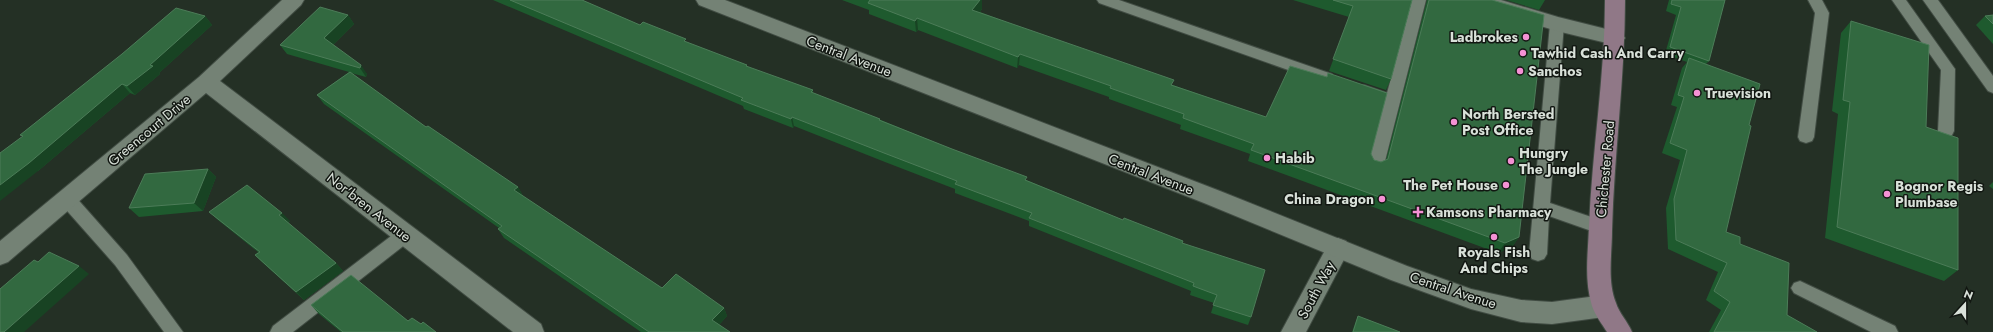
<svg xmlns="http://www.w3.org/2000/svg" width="1993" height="332" viewBox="0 0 1993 332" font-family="Jost,sans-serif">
<rect width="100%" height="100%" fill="#243025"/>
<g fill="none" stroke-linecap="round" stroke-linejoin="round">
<g stroke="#414c43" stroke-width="2">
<g id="service">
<polygon points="1097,0 1119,0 1332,74 1334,78 1332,82 1327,84 1322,82 1099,3"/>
<polygon points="1412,0 1426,0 1384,165 1382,169 1376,171 1370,169 1368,165 1384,103 1359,95 1356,91 1359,87 1364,85 1387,93"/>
<polygon points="1808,0 1822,0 1829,13 1814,137 1812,141 1806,143 1800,141 1798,137 1815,13"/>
<polygon points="1892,0 1906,0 1955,69 1954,131 1952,135 1946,137 1940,135 1938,131 1941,70"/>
<polygon points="1923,0 1938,0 1993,76 1993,93 1988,91"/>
<polygon points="1557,19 1562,20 1564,24 1550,203 1606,222 1608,227 1606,232 1600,234 1549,216 1547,254 1544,259 1538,261 1532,259 1529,254 1550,24 1552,20"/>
<polygon points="67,192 73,194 127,255 183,332 164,332 115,265 61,204 59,199 61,194"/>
<polygon points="405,228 411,230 413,235 411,240 293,332 270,332 273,326 399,230"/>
<polygon points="1800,281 1895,326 1898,332 1871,332 1794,293 1791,288 1794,283"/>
</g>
</g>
<g stroke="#414c43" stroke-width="2">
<g id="minor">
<polygon points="282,0 304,0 301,5 220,81 541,324 544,332 513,332 206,93 8,262 0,265 0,241 199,77"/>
<polygon points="1468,0 1501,0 1558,17 1622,33 1625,38 1622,43 1615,45 1557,31 1471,5"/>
<polygon points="1338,238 1346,241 1350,248 1306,332 1281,332 1330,241"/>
</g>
</g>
<g stroke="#414c43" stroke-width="2">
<polygon id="tertiary" points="696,0 725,0 1220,191 1407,266 1471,289 1521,300 1552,302 1604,295 1613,299 1616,306 1613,313 1604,317 1552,324 1521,322 1471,309 1391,280 1204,203 699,5"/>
</g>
<g stroke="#414c43" stroke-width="2">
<path id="secondary" d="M1605,0H1625C1625,77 1614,154 1612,231C1612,254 1607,281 1616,303C1619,313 1628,322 1632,332H1607C1602,324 1595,315 1592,306C1584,280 1588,253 1589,227C1592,151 1605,76 1605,0Z"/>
</g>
<use href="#service" fill="#748275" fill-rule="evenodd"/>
<use href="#minor" fill="#748275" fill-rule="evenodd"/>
<use href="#tertiary" fill="#748275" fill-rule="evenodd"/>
<use href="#secondary" fill="#907887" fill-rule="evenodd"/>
</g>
<g fill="#1e5a2e">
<polygon points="493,0 582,0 640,25 747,65 747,67 813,90 813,93 881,120 1123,220 1183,241 1183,243 1251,317 1248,325 1211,313 1214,303 1190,295 1191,291 1029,226 1029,221 955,193 955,189 885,162 794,126 793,128 744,109 743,106"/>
<polygon points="842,0 982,0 982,9 980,12 1173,85 1371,154 1374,160 1381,162 1386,160 1427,0 1492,0 1519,237 1512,247 1498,253 1248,161 1250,154 1180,129 1181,125 1109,99 1109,97 1019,65 1017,68 918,30 916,32 869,14 869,10"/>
<polygon points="1293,0 1412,0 1391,79 1386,90 1329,71 1349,17"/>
<polygon points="1506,0 1545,0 1539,10"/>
<polygon points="1669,0 1725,0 1709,61 1706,64 1749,125 1726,232 1740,244 1787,315 1817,332 1709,332 1721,310 1706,300 1718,272 1668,249 1666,208 1680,160 1662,153 1677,107 1671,105 1682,68 1687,62 1665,54 1676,15 1666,11"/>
<polygon points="348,15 354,24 333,45 367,74 366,77 351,73 426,127 518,187 523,196 662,288 724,308 727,316 719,325 730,332 641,332 504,238 498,229 499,228 324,104 317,95 349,72 287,54 280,45"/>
<polygon points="1993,15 1993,44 1976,25 1985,16"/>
<polygon points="205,16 212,25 159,73 160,74 135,95 130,93 38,171 22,136 20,135"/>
<polygon points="1851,21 1926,127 1958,270 1944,281 1825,238 1838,114 1832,111 1841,33"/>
<polygon points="208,169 216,177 203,211 139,217 129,208"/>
<polygon points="1993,182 1993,189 1989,186"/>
<polygon points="209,212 290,221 288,223 336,263 343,271 304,300 263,263 255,255 258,252 218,220"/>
<polygon points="311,305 408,321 421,324 436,332 341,332 319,314"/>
<polygon points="1358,316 1400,332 1352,332 1356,321"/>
</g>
<g fill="#184323">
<polygon points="980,0 982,0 982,9 973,21 972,10"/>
<polygon points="348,15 354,24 331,47 324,38"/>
<polygon points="205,16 212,25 159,73 160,74 135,95 127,86 150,65"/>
<polygon points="917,18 918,30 916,32 915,21"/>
<polygon points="1020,54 1019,65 1017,68 1018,57"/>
<polygon points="361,65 367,74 366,77 360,68"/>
<polygon points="122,84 130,93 38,171 0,201 0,185"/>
<polygon points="792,117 794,126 793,128 791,119"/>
<polygon points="208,169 216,177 203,211 194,203"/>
<polygon points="518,187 523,196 520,199 514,190"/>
<polygon points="282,213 290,221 287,224 279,215"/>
<polygon points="1519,237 1512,247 1498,253 1505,243"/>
<polygon points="336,263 343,271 304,300 296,292"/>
<polygon points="79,266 89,274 24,332 4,332"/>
<polygon points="724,308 727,316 716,328 712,320"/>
</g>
<g fill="#326940" stroke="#4c7c58">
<polygon points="510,0 582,0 640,25 643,22 686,39 684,41 747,65 746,66 813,90 811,92 880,119 879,120 952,149 1027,177 1025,180 1123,220 1124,218 1183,241 1182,243 1265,270 1251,317 1213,305 1217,295 1193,286 1194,283 1029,218 1032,213 955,184 957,181 884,153 792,117 791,119 741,100 743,98"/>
<polygon points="870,0 980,0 972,10 1174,80 1171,85 1266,117 1290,66 1327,77 1328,73 1387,93 1371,154 1374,160 1381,162 1388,159 1429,0 1492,0 1544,15 1519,237 1505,243 1251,150 1254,144 1183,118 1184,114 1110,88 1111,86 1020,54 1018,57 917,18 915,21 868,3"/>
<polygon points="1333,0 1412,0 1391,79 1333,59 1353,6"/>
<polygon points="1672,0 1725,0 1709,61 1670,47 1681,7 1671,4"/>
<polygon points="320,7 348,15 324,38 361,65 360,68 280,45"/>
<polygon points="176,8 205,16 150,65 153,66 127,86 122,84 29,163 0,185 0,153 23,136 20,135 122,54"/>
<polygon points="1993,15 1993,24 1985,16"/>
<polygon points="1851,21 1929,45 1926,127 1958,138 1958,270 1837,227 1850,102 1843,100"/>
<polygon points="1689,58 1760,84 1749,125 1751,126 1726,232 1740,237 1740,244 1789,263 1787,315 1817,332 1714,332 1730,302 1714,291 1727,263 1676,240 1674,199 1687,150 1670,143 1684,97 1678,95"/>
<polygon points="350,72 426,127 428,126 518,187 514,190 662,288 676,274 724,308 712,320 730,332 649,332 498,229 502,226 317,95"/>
<polygon points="208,169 194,203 129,208 145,174"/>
<polygon points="247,185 282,213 279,215 336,263 296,292 255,255 260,252 209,212"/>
<polygon points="49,252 79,266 4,332 0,332 0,289 34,260 38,262"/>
<polygon points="351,275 408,321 412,318 421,324 423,322 436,332 343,332 311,305"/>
<polygon points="1358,316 1400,332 1353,332"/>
</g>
<g fill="#f491d4" stroke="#111611" stroke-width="1.5">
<circle cx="1526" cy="37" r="4"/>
<circle cx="1523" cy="53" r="4"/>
<circle cx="1520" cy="71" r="4"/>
<circle cx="1697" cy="93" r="4"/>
<circle cx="1454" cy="122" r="4"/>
<circle cx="1267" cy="158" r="4"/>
<circle cx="1511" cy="161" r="4"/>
<circle cx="1506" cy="185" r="4"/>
<circle cx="1887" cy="194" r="4"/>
<circle cx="1382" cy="199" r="4"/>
<path d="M1416 206h4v4h4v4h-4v4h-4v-4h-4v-4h4z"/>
<circle cx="1494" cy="237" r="4"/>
</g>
<g text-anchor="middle" stroke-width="3" stroke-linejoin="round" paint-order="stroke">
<g font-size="14" font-weight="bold" fill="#d9e1d9" stroke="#111611" text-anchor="start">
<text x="1518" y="42" text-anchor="end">Ladbrokes</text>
<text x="1531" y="58">Tawhid Cash And Carry</text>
<text x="1528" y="76">Sanchos</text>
<text x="1705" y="98">Truevision</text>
<text x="1462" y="119">North Bersted<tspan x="1462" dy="16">Post Office</tspan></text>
<text x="1519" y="158">Hungry<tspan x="1519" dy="16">The Jungle</tspan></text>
<text x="1275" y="163">Habib</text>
<text x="1498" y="190" text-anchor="end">The Pet House</text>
<text x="1895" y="191">Bognor Regis<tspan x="1895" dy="16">Plumbase</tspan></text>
<text x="1374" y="204" text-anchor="end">China Dragon</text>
<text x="1426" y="217">Kamsons Pharmacy</text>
<text x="1494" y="257" text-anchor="middle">Royals Fish<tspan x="1494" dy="16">And Chips</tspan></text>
</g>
<g font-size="14" fill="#d9e1d9" stroke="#111611">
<text transform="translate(849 56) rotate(21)" y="5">Central Avenue</text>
<text transform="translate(149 130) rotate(-40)" y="5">Greencourt Drive</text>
<text transform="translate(1605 169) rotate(-85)" y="5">Chichester Road</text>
<text transform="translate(1151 174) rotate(21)" y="5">Central Avenue</text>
<text transform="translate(369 207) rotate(38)" y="5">Nor'bren Avenue</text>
<text transform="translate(1316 290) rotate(-62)" y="5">South Way</text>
<text transform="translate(1453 290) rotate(18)" y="5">Central Avenue</text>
</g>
</g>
<g transform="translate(1965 304) rotate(21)" stroke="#111611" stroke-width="3" paint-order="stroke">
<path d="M0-3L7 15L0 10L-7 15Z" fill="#d9e1d9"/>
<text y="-6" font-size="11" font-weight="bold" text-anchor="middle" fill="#d9e1d9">N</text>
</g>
</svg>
